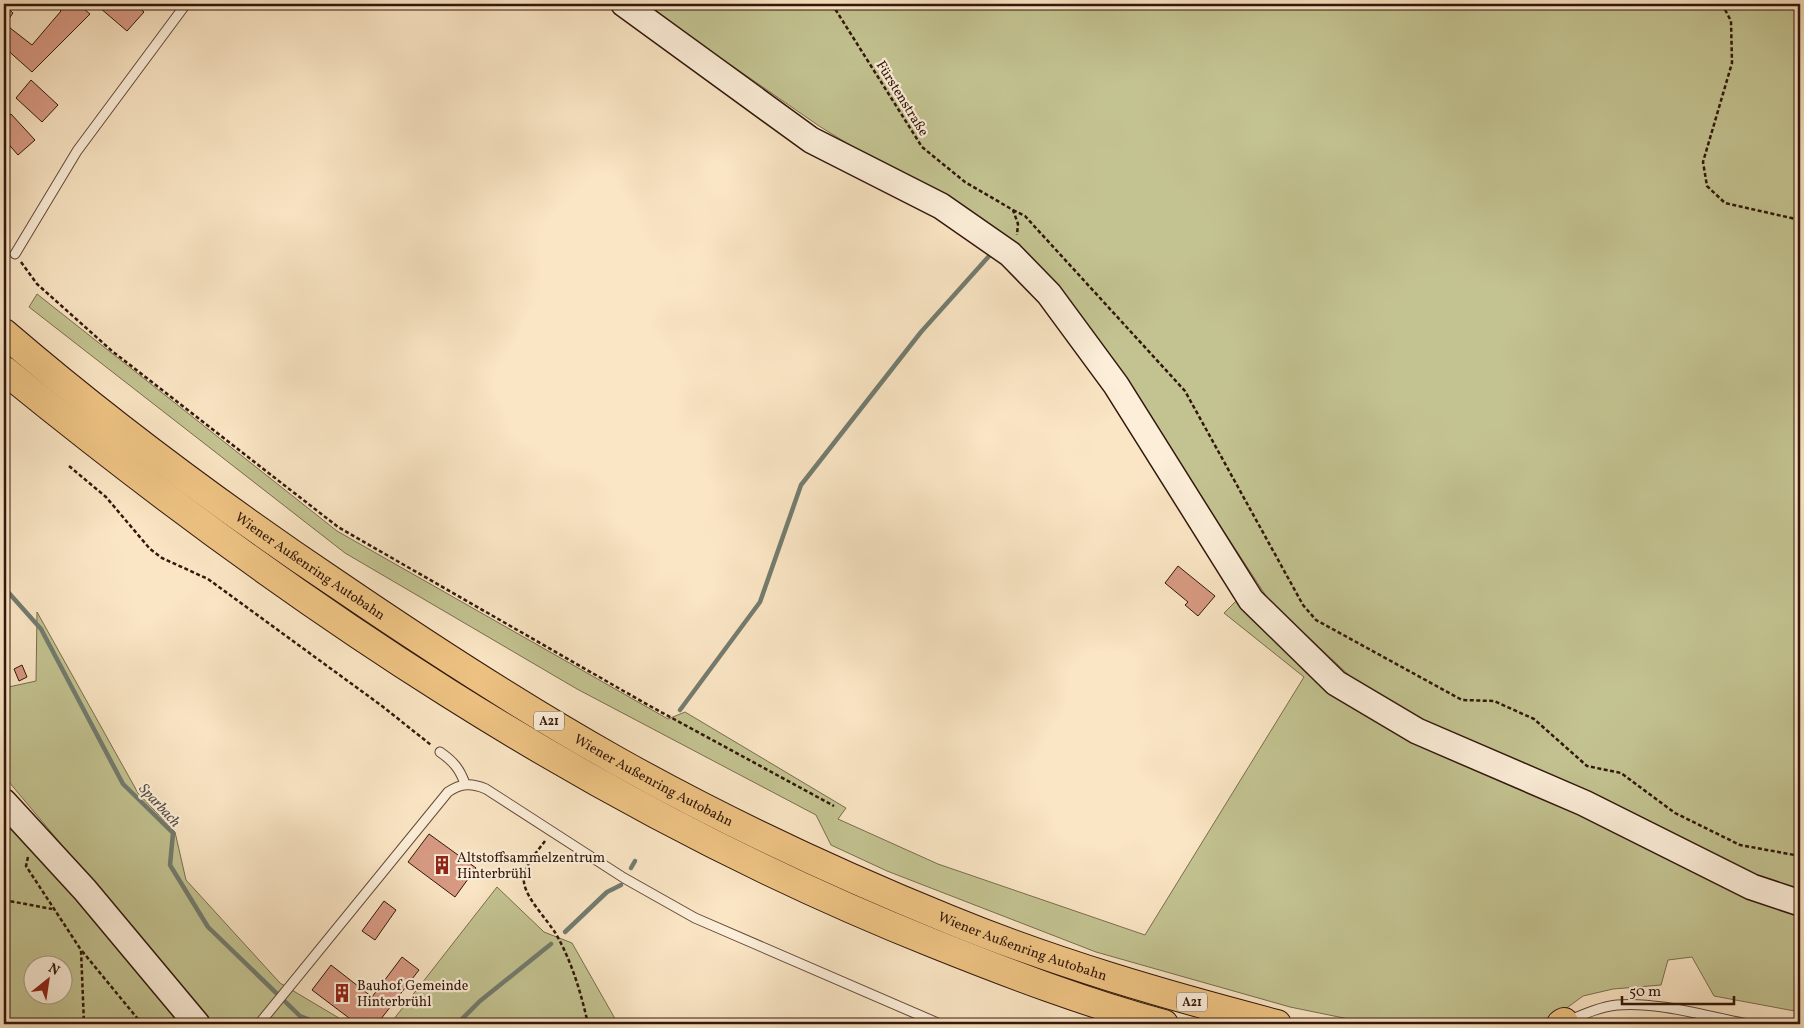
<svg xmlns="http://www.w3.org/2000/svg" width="1804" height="1028" viewBox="0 0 1804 1028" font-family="Vollkorn,serif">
<rect width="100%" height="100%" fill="#fae5c4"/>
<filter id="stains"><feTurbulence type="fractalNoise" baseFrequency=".004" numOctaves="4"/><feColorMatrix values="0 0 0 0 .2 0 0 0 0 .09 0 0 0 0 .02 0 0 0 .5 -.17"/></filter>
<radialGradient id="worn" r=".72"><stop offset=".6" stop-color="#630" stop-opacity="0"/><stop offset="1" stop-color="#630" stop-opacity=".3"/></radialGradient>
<g fill="#c3c391" stroke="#7a6d4e" fill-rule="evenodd">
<polygon points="643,4 1800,4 1800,897 1373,698 1268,599 1092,330 1020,250 819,126"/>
<polygon points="37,294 337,531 668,719 685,712 846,808 838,819 938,864 1145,935 1304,677 1224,613 1236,601 1333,689 1800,913 1800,1012 1714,996 1692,957 1668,960 1661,985 1613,989 1583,996 1545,1024 1373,1024 1290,1007 1096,952 887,871 831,845 816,815 577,689 345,553 29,307"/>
<polygon points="37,612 138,793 175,832 186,880 280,983 349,1024 212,1024 4,776 4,688 36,681"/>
<path d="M7,820L190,1024H4V823ZM32,966H62V996H32Z"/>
<polygon points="497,887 544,932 572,943 618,1024 390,1024"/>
</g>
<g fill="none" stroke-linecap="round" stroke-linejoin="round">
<g stroke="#737c6f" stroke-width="4.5">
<polyline points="4,574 8,592 41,629 123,784 173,833 170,865 208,927 300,1016 320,1024"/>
<polyline points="680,710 760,602 801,485 921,332 990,255"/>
<polyline points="631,868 635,861"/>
<polyline points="565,932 607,892 621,885"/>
<polyline points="457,1024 480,1001 551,944"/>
</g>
</g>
<g fill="#d89a83" stroke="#32170b">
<polygon points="55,4 78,4 90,14 32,72 4,47 4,5 13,13 5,24 32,45 61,11"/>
<polygon points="104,4 135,4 144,12 127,31 100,8"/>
<polygon points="31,80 58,105 42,122 16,98"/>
<polygon points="11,114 35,140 18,155 4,139 4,120"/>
<polygon points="1178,566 1215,596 1198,616 1185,605 1188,602 1165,583"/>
<polygon points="22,665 27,677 19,681 14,669"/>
<polygon points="429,834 476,868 455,897 408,862"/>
<polygon points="384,901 396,910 375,940 362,931"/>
<polygon points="402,957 419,970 377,1024 357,1024 312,990 331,965 372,997"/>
</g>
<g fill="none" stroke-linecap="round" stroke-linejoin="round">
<g stroke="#644a39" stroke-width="11">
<g id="lane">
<polyline points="15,254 77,151 186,4"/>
<path d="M440,752C453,761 460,769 465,784"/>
<path d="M1565,1022C1582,1015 1599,1007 1617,1005C1656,1001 1709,1017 1748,1024"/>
<path d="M259,1024L448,792C461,783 472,783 486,789L624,878L695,918L940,1024"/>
</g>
</g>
<g stroke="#32170b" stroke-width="28">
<g id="secondary">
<polyline points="624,4 811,140 941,206 1010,254 1049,294 1116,385 1251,600 1336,683 1417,731 1584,803 1752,887 1800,903"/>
<polyline points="4,802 85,890 197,1024"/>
</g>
</g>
<g stroke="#32170b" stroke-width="30">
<g id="highway">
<path id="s1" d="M4,333C110,424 222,507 338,585C429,647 521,707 617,761C724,821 835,873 948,919C1055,963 1166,995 1277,1024"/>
<path d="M4,370C287,601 595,809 935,944C1010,974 1086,1003 1164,1024"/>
<polyline points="1561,1024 1564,1022"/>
</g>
</g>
<g stroke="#32170b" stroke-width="2.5" stroke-dasharray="4 2.5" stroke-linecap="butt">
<polyline points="832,4 922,147 965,182 1013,210 1018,224 1017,235"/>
<polyline points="1722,4 1731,21 1732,63 1703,162 1707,186 1725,203 1800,220"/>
<polyline points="1013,210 1025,216 1185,391 1303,605 1316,620 1462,700 1494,701 1534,719 1587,766 1621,773 1675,813 1740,845 1800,856"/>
<polyline points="21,262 37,284 112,351 338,527 648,705 834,806"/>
<polyline points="69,466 106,497 150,549 162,558 208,579 382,706 431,745"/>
<path d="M545,841C537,852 526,863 524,877C521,894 548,920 556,934C572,962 581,993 588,1024"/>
<polyline points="28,857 26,866 81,950 84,1024"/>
<polyline points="4,900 52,909"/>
<polyline points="82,951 142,1024"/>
</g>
<use href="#lane" stroke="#fceed9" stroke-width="9"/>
<use href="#secondary" stroke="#fceed9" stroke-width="25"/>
<use href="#highway" stroke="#edc282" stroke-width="28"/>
</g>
<defs>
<g id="building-bare" transform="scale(1.5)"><path d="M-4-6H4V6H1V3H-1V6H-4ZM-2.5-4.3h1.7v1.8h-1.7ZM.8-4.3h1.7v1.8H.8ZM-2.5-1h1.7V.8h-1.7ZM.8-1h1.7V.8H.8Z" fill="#8f2418" stroke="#fceed9" stroke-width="2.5" paint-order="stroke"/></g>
</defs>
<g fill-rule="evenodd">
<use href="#building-bare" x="442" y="865"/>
<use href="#building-bare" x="342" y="993"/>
</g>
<g text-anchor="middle" stroke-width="4.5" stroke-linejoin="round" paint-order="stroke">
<g fill="#fceed9" stroke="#6f5849" stroke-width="1">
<rect x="534" y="711.5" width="30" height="19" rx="4"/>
<rect x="1177" y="992.5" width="30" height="19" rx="4"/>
</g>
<g font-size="12" font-weight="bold" fill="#32170b">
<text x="549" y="725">A21</text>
<text x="1192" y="1006">A21</text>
</g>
<g font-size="14" fill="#32170b" stroke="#fceed9">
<text transform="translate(903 98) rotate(58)" y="5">Fürstenstraße</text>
<text dy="5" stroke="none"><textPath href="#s1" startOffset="385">Wiener Außenring Autobahn</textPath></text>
<text dy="5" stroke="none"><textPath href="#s1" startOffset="790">Wiener Außenring Autobahn</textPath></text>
<text dy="5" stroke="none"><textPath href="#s1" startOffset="1195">Wiener Außenring Autobahn</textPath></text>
</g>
<g font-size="14" fill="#32170b" stroke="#fceed9" text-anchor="start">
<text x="457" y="862">Altstoffsammelzentrum<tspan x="457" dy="16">Hinterbrühl</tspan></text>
<text x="357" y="990">Bauhof Gemeinde<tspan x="357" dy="16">Hinterbrühl</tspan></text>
</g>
<g font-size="15" font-style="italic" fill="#585245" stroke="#fceed9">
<text transform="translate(160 805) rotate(47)" y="5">Sparbach</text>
</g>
</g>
<rect width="1804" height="1028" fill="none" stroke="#fae5c4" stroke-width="20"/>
<rect x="5" y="5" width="1794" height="1018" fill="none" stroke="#32170b" stroke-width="2.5"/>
<rect x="10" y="10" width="1784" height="1008" fill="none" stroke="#32170b"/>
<g transform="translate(48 980) rotate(30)"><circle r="24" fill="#fceed9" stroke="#ab9887"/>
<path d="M0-4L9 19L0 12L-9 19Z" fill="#8f2418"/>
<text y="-8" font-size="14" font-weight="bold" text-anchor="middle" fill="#32170b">N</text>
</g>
<path d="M1622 996v8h112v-8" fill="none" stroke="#32170b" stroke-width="2.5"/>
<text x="1629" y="996" font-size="15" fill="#32170b" stroke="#fceed9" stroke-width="4" paint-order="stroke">50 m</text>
<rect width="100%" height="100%" filter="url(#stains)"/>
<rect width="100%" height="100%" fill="url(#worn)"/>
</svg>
